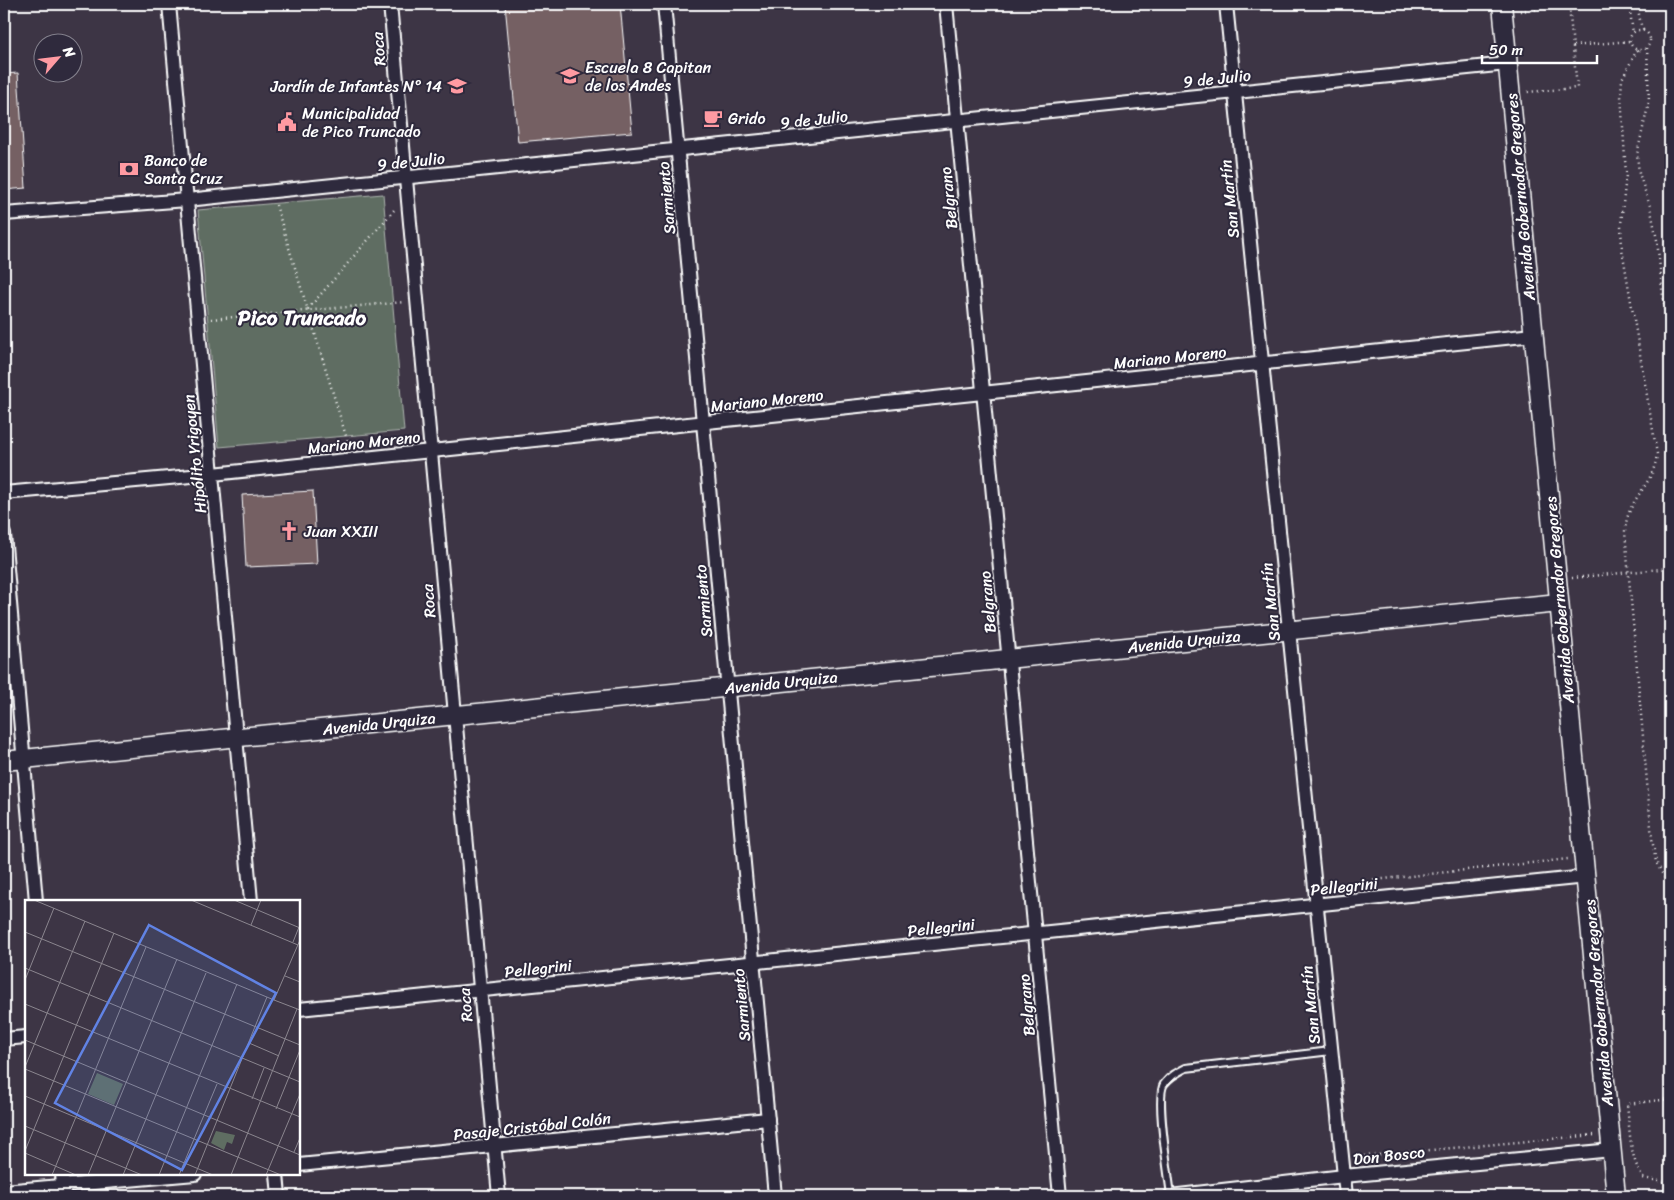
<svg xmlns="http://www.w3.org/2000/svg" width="1674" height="1200" viewBox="0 0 1674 1200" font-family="Sriracha,sans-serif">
<rect width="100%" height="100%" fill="#3d3545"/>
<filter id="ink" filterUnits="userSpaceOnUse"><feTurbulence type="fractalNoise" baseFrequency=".02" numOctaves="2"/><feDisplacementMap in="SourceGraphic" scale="10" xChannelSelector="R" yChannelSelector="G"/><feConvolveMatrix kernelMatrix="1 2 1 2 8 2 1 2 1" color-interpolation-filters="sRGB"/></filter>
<g filter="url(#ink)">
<polygon fill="#5f6d62" stroke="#afb6b0" points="383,194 404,431 219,447 198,210"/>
<g fill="#756063" stroke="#fff">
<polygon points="481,4 620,4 632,132 518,142 505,4 481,7"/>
<polygon points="18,73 26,188 4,190 4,74"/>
<polygon points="313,491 317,564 246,567 242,495"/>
</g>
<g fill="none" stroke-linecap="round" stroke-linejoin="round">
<g stroke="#fff" stroke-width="10">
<path id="lane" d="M1171,1196C1169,1176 1155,1097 1164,1084C1170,1076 1178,1072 1186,1068L1331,1051"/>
</g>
<g stroke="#fff" stroke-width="16">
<g id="street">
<polyline points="169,4 251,901"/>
<polyline points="390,4 499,1196"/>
<polyline points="664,4 775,1196"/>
<polyline points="946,4 1060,1196"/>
<polyline points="1226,4 1346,1196"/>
<polyline points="4,214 187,200 1507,64"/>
<polyline points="4,493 213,474 1533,335"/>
<polyline points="4,534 36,901"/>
<polyline points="299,1009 1586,877"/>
<polyline points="4,1039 26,1037"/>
<polyline points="299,1165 768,1119"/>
<polyline points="62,1174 64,1196"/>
<polyline points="277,1174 279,1196"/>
<polyline points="4,1191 195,1174"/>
<polyline points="1170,1196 1344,1176 1612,1150"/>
</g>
</g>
<g stroke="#fff" stroke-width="21">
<g id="secondary">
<polyline points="1502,4 1616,1196"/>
<polyline points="4,761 1559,603"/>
</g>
</g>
<g stroke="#fff" stroke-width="2.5" stroke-dasharray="1 4" stroke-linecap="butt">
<polyline points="1629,4 1633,33"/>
<polyline points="1637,4 1641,25 1645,32"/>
<polyline points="1520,11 1569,6 1577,88 1527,92"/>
<circle cx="1640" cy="40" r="10"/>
<polyline points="1573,46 1630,41"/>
<polyline points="1647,48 1649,102 1637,154 1639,173 1650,206 1657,240 1670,364"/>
<path d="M1637,50L1622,79L1621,95L1626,175L1621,224L1622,249L1657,454C1653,489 1627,496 1625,532L1652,839L1656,862L1670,888"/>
<polyline points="276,205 349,446"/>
<polyline points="308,309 395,209"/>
<polyline points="211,319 405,302"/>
<polyline points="1572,578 1670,568"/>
<polyline points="1328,885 1568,859"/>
<path d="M1670,1099L1627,1104C1630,1130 1629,1156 1643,1178L1670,1183"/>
<polyline points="1354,1157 1595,1135"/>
</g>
<use href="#lane" stroke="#2f2a3d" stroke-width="6"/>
<use href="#street" stroke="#2f2a3d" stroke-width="12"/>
<use href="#secondary" stroke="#2f2a3d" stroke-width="18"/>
</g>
</g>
<defs>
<g id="school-bare" transform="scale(1.5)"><path d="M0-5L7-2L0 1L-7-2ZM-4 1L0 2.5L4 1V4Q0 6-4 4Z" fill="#ff9aa2" stroke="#2f2a3d" stroke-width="2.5" paint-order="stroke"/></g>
<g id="cafe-bare" transform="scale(1.5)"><path d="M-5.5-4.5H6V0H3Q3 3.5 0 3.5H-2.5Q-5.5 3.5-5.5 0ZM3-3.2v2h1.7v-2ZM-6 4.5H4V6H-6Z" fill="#ff9aa2" stroke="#2f2a3d" stroke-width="2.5" paint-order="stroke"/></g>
<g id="civic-bare" transform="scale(1.5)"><path d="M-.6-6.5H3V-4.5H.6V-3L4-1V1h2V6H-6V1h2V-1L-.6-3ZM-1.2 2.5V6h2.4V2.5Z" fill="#ff9aa2" stroke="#2f2a3d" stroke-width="2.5" paint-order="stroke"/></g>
<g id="bank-bare" transform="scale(1.5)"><path d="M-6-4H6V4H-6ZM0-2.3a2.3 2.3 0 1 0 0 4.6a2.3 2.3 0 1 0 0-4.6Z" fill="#ff9aa2" stroke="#2f2a3d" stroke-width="2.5" paint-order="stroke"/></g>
<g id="church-bare" transform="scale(1.5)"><path d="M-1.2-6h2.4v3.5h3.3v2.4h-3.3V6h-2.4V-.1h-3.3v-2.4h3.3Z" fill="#ff9aa2" stroke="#2f2a3d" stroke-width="2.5" paint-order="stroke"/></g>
</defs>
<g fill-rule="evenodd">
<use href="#school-bare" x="570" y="76"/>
<use href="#school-bare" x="457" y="86"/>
<use href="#cafe-bare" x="713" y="118"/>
<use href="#civic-bare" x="287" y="122"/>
<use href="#bank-bare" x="129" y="169"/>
<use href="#church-bare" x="289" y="531"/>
</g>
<g text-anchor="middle" stroke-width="4" stroke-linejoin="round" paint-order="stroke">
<g font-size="16" fill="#fff" stroke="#2f2a3d">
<text transform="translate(378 49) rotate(-95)" y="6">Roca</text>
<text transform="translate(1217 78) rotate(-6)" y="6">9 de Julio</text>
<text transform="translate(814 119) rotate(-6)" y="6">9 de Julio</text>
<text transform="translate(411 161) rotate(-6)" y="6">9 de Julio</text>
<text transform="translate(1520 197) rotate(-95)" y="6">Avenida Gobernador Gregores</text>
<text transform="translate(666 198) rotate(-95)" y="6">Sarmiento</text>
<text transform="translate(948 198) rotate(-96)" y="6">Belgrano</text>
<text transform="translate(1229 199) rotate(-96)" y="6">San Martín</text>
<text transform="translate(1170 357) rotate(-6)" y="6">Mariano Moreno</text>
<text transform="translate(767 400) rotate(-6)" y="6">Mariano Moreno</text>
<text transform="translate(364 442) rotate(-6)" y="6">Mariano Moreno</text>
<text transform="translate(194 454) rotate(-96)" y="6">Hipólito Yrigoyen</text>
<text transform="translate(1559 600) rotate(-95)" y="6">Avenida Gobernador Gregores</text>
<text transform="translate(428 601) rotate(-95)" y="6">Roca</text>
<text transform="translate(703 601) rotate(-95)" y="6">Sarmiento</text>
<text transform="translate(987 602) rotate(-95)" y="6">Belgrano</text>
<text transform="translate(1270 602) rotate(-96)" y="6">San Martín</text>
<text transform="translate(1184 641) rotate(-6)" y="6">Avenida Urquiza</text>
<text transform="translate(781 682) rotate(-6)" y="6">Avenida Urquiza</text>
<text transform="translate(379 723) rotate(-6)" y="6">Avenida Urquiza</text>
<text transform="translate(1344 886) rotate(-6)" y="6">Pellegrini</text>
<text transform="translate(941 927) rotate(-6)" y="6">Pellegrini</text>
<text transform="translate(538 968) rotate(-6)" y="6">Pellegrini</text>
<text transform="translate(1598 1003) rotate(-95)" y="6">Avenida Gobernador Gregores</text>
<text transform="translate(465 1005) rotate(-95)" y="6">Roca</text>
<text transform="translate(741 1005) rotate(-95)" y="6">Sarmiento</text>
<text transform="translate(1026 1005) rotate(-95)" y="6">Belgrano</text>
<text transform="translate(1310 1005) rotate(-96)" y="6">San Martín</text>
<text transform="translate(532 1126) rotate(-6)" y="6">Pasaje Cristóbal Colón</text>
<text transform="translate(1389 1155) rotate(-6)" y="6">Don Bosco</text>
</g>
<g font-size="16" fill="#fff" stroke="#2f2a3d" text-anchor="start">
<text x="585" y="73">Escuela 8 Capitan<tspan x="585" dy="18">de los Andes</tspan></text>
<text x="442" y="92" text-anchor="end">Jardín de Infantes N° 14</text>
<text x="302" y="119">Municipalidad<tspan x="302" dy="18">de Pico Truncado</tspan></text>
<text x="728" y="124">Grido</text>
<text x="144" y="166">Banco de<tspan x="144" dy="18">Santa Cruz</tspan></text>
<text x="304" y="537">Juan XXIII</text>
</g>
<g font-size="21" font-weight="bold" fill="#fff" stroke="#2f2a3d">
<text x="302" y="325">Pico Truncado</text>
</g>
</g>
<g transform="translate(25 900)">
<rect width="275" height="275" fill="#3d3545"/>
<path d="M72,173L98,184L89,205L63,194ZM191,231L210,235L207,244L202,242L199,250L186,243Z" fill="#5f6d62"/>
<path fill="none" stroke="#8b868f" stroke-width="1" d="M9,0L249,100L275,40M166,0L273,45M209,0L275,28M226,25L236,0M0,32L275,145M268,42L274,27M0,68L275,182M260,76L275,82M0,80L29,8M249,100L275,110M0,104L275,217M0,140L275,255M224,143L254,156M0,167L60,21M0,169L256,275M0,196L188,275M227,199L239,168M251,209L275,150M0,226L117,275M0,251L89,33M269,252L275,238M0,253L51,275M27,275L121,47M63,275L152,59M98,275L181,73M134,275L212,84M154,275L192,184M170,275L242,97M206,275L272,109M241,275L275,194"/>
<path fill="#6183e4" fill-opacity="0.15" stroke="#6183e4" stroke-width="2.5" d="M124,25L251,93L157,270L30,203Z"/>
<rect width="275" height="275" fill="none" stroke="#fff" stroke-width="2.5"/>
</g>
<rect width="1674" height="1200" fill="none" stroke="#2f2a3d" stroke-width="20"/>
<rect x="10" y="10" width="1654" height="1180" fill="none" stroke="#fff" stroke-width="2" filter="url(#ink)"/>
<g transform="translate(58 58) rotate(62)"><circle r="24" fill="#2f2a3d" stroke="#827f8b"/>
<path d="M0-4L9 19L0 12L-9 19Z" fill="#ff9aa2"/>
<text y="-8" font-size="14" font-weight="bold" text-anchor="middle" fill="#ffffff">N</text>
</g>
<path d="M1482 55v8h115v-8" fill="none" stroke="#ffffff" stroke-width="2.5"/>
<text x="1489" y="55" font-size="15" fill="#ffffff" stroke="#2f2a3d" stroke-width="4" paint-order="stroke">50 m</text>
</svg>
